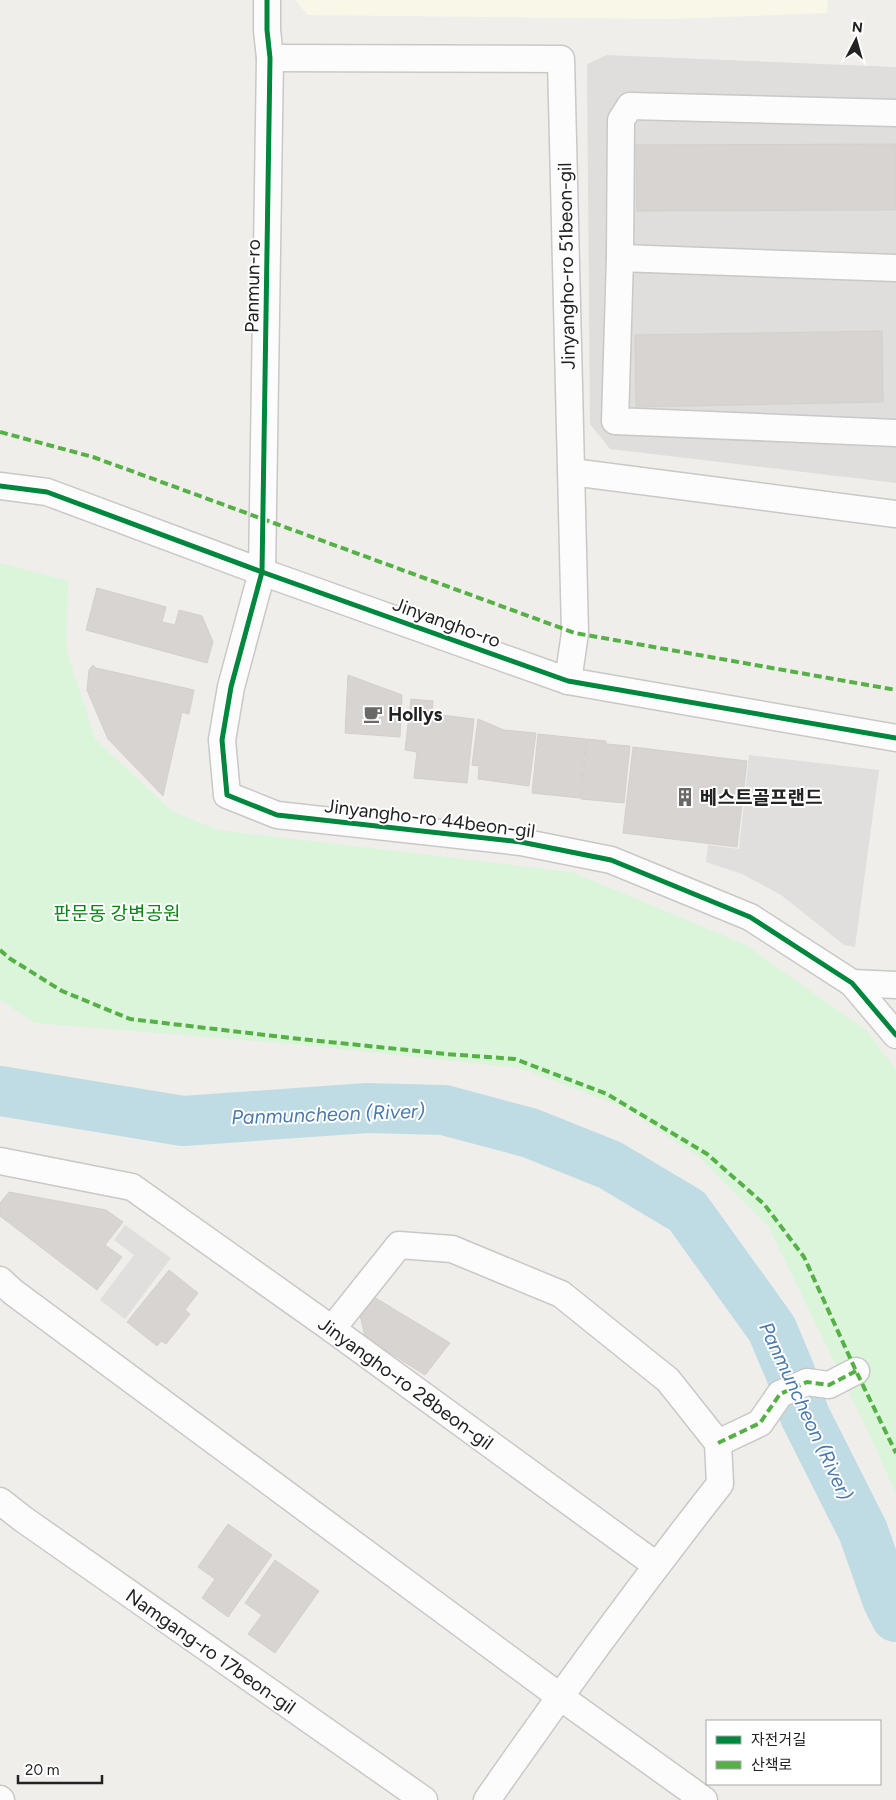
<svg xmlns="http://www.w3.org/2000/svg" width="896" height="1800" viewBox="0 0 896 1800" font-family="Figtree,'Noto Sans KR',sans-serif">
<rect width="100%" height="100%" fill="#f0eeeb"/>
<polygon fill="#dfdedc" points="607,55 896,67 896,483 610,449 590,424 587,64"/>
<polygon fill="#f8f7e8" points="295,0 828,0 827,13 671,19 308,15"/>
<polygon fill="#daf5da" points="0,563 68,581 66,648 95,739 173,812 219,830 572,872 746,945 868,1032 896,1070 896,1494 866,1427 768,1226 699,1157 625,1108 520,1068 292,1044 35,1023 0,1000"/>
<g fill="#e0dfde">
<polygon points="749,755 879,770 855,947 844,945 781,895 742,874 706,862 708,845 739,849"/>
<polygon points="125,1225 171,1258 125,1319 100,1300 134,1255 114,1240"/>
</g>
<g fill="none" stroke-linecap="round" stroke-linejoin="round">
<polyline stroke="#bfdbe3" stroke-width="50" points="0,1091 183,1121 367,1108 444,1110 530,1133 610,1165 687,1211 772,1329 790,1372 805,1416 863,1531 887,1599 896,1617"/>
</g>
<g fill="#d7d4d2" stroke="#d3d0cc">
<polygon points="896,144 896,210 637,211 636,145"/>
<polygon points="882,331 883,402 636,407 635,335"/>
<polygon points="97,588 166,607 162,622 175,625 179,610 202,616 213,642 207,663 86,630"/>
<polygon points="93,665 96,668 194,690 189,714 182,712 163,796 108,739 87,690 89,670"/>
<polygon points="348,675 402,695 400,737 345,733"/>
<polygon points="411,699 433,701 432,714 474,719 467,783 414,778 417,752 405,750"/>
<polygon points="478,719 504,730 536,733 529,786 478,779 479,766 472,765"/>
<polygon points="538,734 586,739 580,798 532,793"/>
<polygon points="587,739 606,741 606,744 630,746 624,803 581,799"/>
<polygon points="633,747 747,761 737,847 623,833"/>
<polygon points="9,1192 106,1210 123,1222 105,1245 122,1257 97,1290 0,1216 0,1203"/>
<polygon points="169,1270 198,1293 185,1310 190,1314 166,1344 161,1341 157,1346 127,1322"/>
<polygon points="374,1297 450,1343 425,1375 365,1337 360,1315"/>
<polygon points="228,1524 272,1555 228,1617 202,1598 215,1579 198,1567"/>
<polygon points="275,1560 319,1591 275,1653 248,1634 262,1615 245,1603"/>
</g>
<g fill="none" stroke-linecap="round" stroke-linejoin="round">
<g stroke="#c9c8c7" stroke-width="29">
<g id="minor">
<polyline points="267,0 267,30 270,58 262,572 231,687 222,740 227,795 277,815 521,842 611,860 750,917 852,983 896,1035"/>
<polyline points="270,58 561,59 575,633 568,681"/>
<polyline points="896,113 630,106 621,120 620,258 896,268"/>
<polyline points="620,258 615,421 896,433"/>
<polyline points="572,472 896,514"/>
<polyline points="0,486 47,492 262,572 568,681 896,738"/>
<polyline points="852,983 896,985"/>
<polyline points="0,1161 132,1187 332,1329 656,1565"/>
<polyline points="0,1280 13,1292 559,1696 704,1800"/>
<path d="M332,1329L399,1245L452,1249L561,1294L668,1380L718,1443L720,1484C639,1587 562,1692 487,1800"/>
<polyline points="718,1443 760,1423 780,1394 807,1382 829,1385 856,1371"/>
<polyline points="0,1501 23,1519 424,1800"/>
<polyline points="0,1799 1,1800"/>
</g>
</g>
<use href="#minor" stroke="#fdfcfc" stroke-width="26"/>
<g stroke="#55b145" stroke-width="4" stroke-dasharray="8 4" stroke-linecap="butt">
<polyline points="0,432 93,457 575,633 896,690"/>
<polyline points="0,950 9,958 62,991 130,1019 291,1038 446,1054 515,1059 607,1094 707,1154 764,1204 804,1257 856,1371 896,1453"/>
<polyline points="718,1443 760,1423 780,1394 807,1382 829,1385 856,1371"/>
</g>
<g stroke="#fff" stroke-width="8">
<g id="cycleway">
<polyline points="267,0 267,30 270,58 262,572 231,687 222,740 227,795 277,815 521,842 611,860 750,917 852,983 896,1035"/>
<polyline points="0,486 47,492 262,572 568,681 896,738"/>
</g>
</g>
<use href="#cycleway" stroke="#00873e" stroke-width="5"/>
</g>
<defs>
<g id="cafe-bare" transform="scale(1.5)"><path d="M-5.5-4.5H6V0H3Q3 3.5 0 3.5H-2.5Q-5.5 3.5-5.5 0ZM3-3.2v2h1.7v-2ZM-6 4.5H4V6H-6Z" fill="#6a6968" stroke="#fff" stroke-width="2.5" paint-order="stroke"/></g>
<g id="building-bare" transform="scale(1.5)"><path d="M-4-6H4V6H1V3H-1V6H-4ZM-2.5-4.3h1.7v1.8h-1.7ZM.8-4.3h1.7v1.8H.8ZM-2.5-1h1.7V.8h-1.7ZM.8-1h1.7V.8H.8Z" fill="#6a6968" stroke="#fff" stroke-width="2.5" paint-order="stroke"/></g>
</defs>
<g fill-rule="evenodd">
<use href="#cafe-bare" x="373" y="714"/>
<use href="#building-bare" x="685" y="797"/>
</g>
<g text-anchor="middle" stroke-width="4" stroke-linejoin="round" paint-order="stroke">
<g font-size="19" fill="#222" stroke="#fff">
<text transform="translate(566 266) rotate(-91)" y="7">Jinyangho-ro 51beon-gil</text>
<text transform="translate(252 286) rotate(-89)" y="7">Panmun-ro</text>
<text transform="translate(447 622) rotate(20)" y="7">Jinyangho-ro</text>
<text transform="translate(430 818) rotate(7)" y="7">Jinyangho-ro 44beon-gil</text>
<text transform="translate(406 1383) rotate(36)" y="7">Jinyangho-ro 28beon-gil</text>
<text transform="translate(211 1651) rotate(35)" y="7">Namgang-ro 17beon-gil</text>
</g>
<g font-size="19" font-weight="bold" fill="#222" stroke="#fff" text-anchor="start">
<text x="388" y="721">Hollys</text>
<text x="700" y="804">베스트골프랜드</text>
</g>
<g font-size="19" fill="#0c8416" stroke="#fff">
<text x="117" y="920">판문동 강변공원</text>
</g>
<g font-size="20" font-style="italic" fill="#4a7aab" stroke="#fff">
<text transform="translate(328 1114) rotate(-2)" y="7">Panmuncheon (River)</text>
<text transform="translate(806 1411) rotate(65)" y="7">Panmuncheon (River)</text>
</g>
</g>
<rect x="706" y="1720" width="175" height="65" fill="#ffffff" stroke="#a7a7a7"/>
<rect x="716" y="1736" width="25" height="8" fill="#00873e" stroke="#a7a7a7"/>
<text x="751" y="1745" font-size="15" fill="#222222">자전거길</text>
<rect x="716" y="1761" width="25" height="8" fill="#55b145" stroke="#a7a7a7"/>
<text x="751" y="1770" font-size="15" fill="#222222">산책로</text>
<g transform="translate(856 40) rotate(6)" stroke="#ffffff" stroke-width="4" paint-order="stroke">
<path d="M0-4L9 19L0 12L-9 19Z" fill="#222222"/>
<text y="-8" font-size="14" font-weight="bold" text-anchor="middle" fill="#222222">N</text>
</g>
<path d="M18 1775v8h84v-8" fill="none" stroke="#222222" stroke-width="2.5"/>
<text x="25" y="1775" font-size="15" fill="#222222" stroke="#ffffff" stroke-width="4" paint-order="stroke">20 m</text>
</svg>
